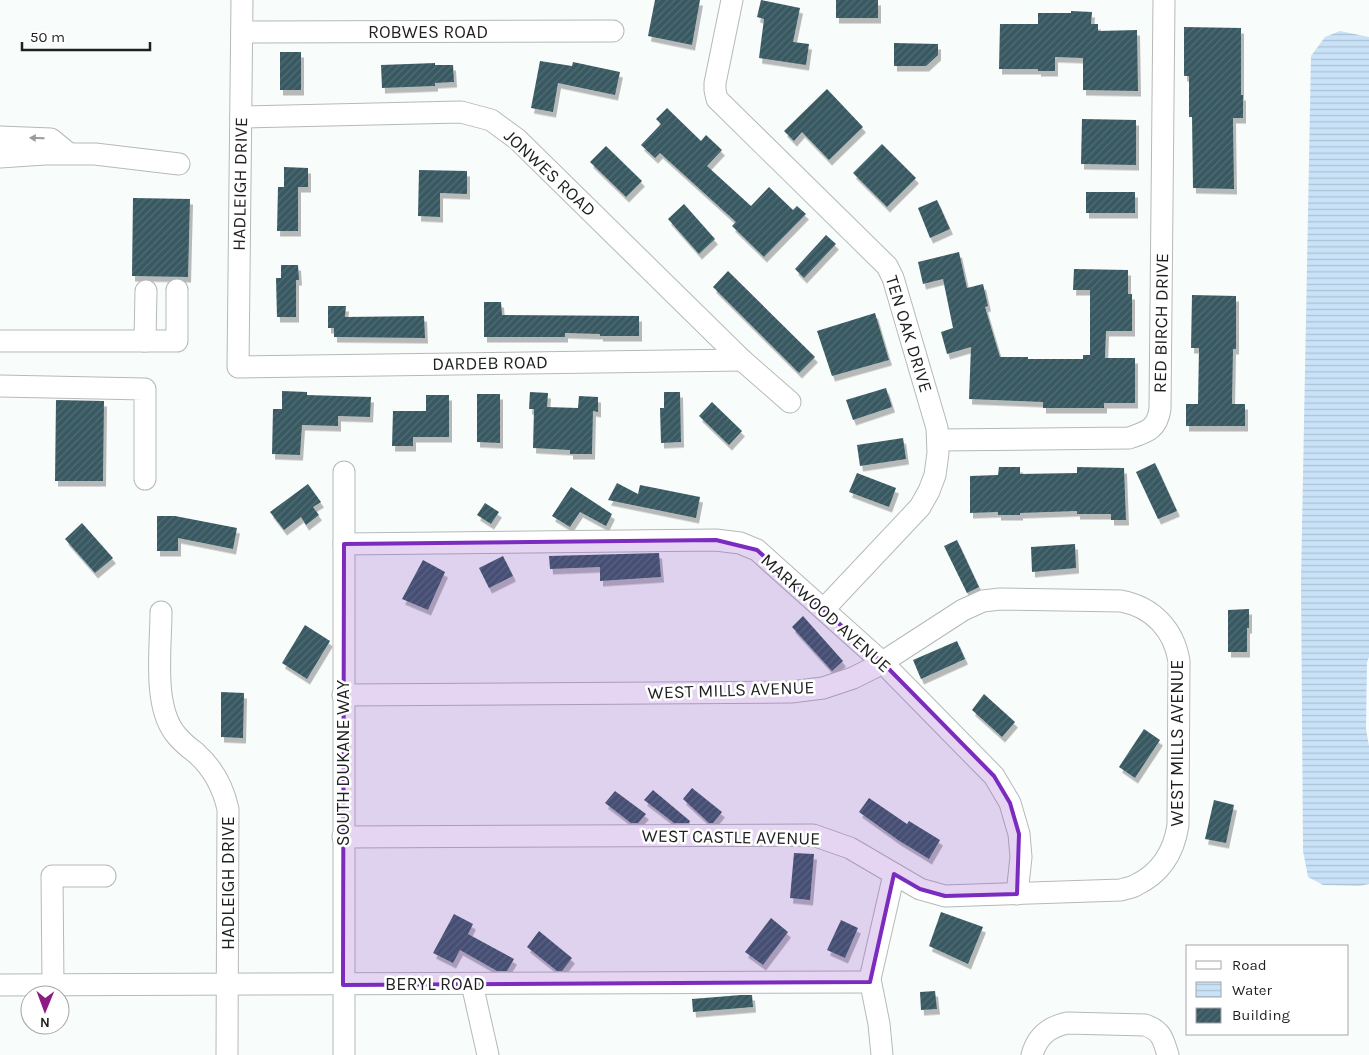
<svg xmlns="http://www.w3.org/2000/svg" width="1369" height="1055" viewBox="0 0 1369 1055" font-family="Karla,sans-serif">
<defs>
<pattern id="water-rules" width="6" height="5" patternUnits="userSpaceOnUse" patternTransform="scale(1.25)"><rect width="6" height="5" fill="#c9e2f8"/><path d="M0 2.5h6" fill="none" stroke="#acc2d4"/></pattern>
<pattern id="building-hatch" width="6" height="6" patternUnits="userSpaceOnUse" patternTransform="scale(1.25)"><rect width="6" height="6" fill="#395962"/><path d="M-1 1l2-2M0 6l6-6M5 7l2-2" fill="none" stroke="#536d74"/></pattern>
<filter id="shadow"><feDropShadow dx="3" dy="5.5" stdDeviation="0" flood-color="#0004"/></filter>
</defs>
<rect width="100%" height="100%" fill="#f8fcfb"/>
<polygon fill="url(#water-rules)" points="1340,31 1369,37 1369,657 1367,662 1366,729 1369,746 1369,884 1360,886 1323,885 1308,877 1303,851 1301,580 1311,56 1325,37"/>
<g fill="url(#building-hatch)" filter="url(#shadow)">
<polygon points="655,0 700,0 692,45 648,36"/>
<polygon points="761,0 800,8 793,42 809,44 806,65 759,58 764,19 757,17"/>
<rect x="836" y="0" width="42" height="18"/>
<polygon points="1071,11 1092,12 1091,24 1098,24 1098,31 1137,30 1138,91 1083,90 1083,58 1055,57 1055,71 1038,71 1038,69 999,69 1000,24 1038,24 1038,13 1071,13"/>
<polygon points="1184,27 1241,28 1241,95 1243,95 1243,118 1233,118 1234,189 1193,188 1192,117 1189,117 1189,76 1184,76"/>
<polygon points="894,43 938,44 938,55 926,66 894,66"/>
<rect x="280" y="52" width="21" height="38"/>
<polygon points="540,61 572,66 573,62 620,72 615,95 558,83 553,112 531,108"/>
<polygon points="435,63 435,65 453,65 454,82 435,83 435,86 382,88 381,65"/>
<polygon points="827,89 863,127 829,160 802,132 794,141 784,131"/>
<polygon points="667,108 701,141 706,135 722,150 707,166 751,206 769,187 793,210 797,206 806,214 764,257 732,226 736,222 660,153 655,158 641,145 661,124 656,119"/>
<polygon points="1082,119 1136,120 1136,165 1081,164"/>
<polygon points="882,144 916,178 887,207 853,173"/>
<polygon points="606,146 642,181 626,197 590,162"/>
<polygon points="284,167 308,168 308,187 298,187 298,231 277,231 278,187 284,187"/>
<polygon points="419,170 467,171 467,194 440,193 440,217 418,216"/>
<rect x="1086" y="192" width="49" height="21"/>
<polygon points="133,198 190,199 188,277 132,276"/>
<polygon points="937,200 950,229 930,238 918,208"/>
<polygon points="684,204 715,239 699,254 668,219"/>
<polygon points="826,235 836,244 804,278 795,269"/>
<polygon points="959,252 967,288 983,284 988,306 985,307 1000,357 1028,357 1028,359 1083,359 1083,355 1090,355 1090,290 1073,290 1074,269 1128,270 1128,294 1132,294 1132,331 1106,331 1105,358 1135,358 1135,403 1104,403 1104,408 1043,408 1043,402 969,399 971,347 947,354 941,332 953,328 943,279 923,284 918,262"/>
<polygon points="281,265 298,265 299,280 296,280 296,317 277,317 276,278 281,278"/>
<polygon points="728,271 815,357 799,373 713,287"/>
<polygon points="1192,295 1236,296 1236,349 1233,349 1232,404 1245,404 1245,426 1186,426 1186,404 1198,404 1199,348 1191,348"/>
<polygon points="484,302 501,302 502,315 639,316 639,336 600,336 600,334 565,333 565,337 484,337"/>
<polygon points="328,306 346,306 345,317 424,316 425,338 334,337 334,328 328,328"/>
<polygon points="875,313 889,360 832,376 817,331"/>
<polygon points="886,388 892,407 853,420 846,400"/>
<polygon points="282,391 307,392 307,395 371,397 370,417 338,416 338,426 302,425 300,455 272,454 273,409 282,409"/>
<polygon points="530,392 548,393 547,407 578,408 579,396 598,397 598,412 593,411 592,454 570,454 570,450 533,448 534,409 529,409"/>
<polygon points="664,392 680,392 681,442 661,443 660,408 664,408"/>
<polygon points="477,394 500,394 500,443 477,442"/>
<polygon points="426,395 449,395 449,437 413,437 413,446 392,446 393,411 426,411"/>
<polygon points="56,400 104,401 103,481 55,481"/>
<polygon points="712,402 742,431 729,445 699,416"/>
<polygon points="903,438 906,459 860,466 857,445"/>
<polygon points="1155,463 1177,511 1158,519 1136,472"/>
<polygon points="999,467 1020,467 1020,474 1077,473 1077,467 1124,468 1126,520 1111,520 1111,514 1077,514 1077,511 1020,513 1020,515 998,515 998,512 970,513 970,476 998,475"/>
<polygon points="857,473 896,488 889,507 849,492"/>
<polygon points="617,483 638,494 640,485 700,497 696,518 608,500"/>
<polygon points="308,484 321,502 313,507 319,515 306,525 301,517 284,530 270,512"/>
<polygon points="571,487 612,514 606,526 580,512 570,527 552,516"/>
<polygon points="485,503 499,512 491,524 477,515"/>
<polygon points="157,516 175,516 237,528 233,549 178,538 178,551 157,551"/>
<polygon points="82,523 113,558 95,573 65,539"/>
<polygon points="957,540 979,587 967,593 944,546"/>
<polygon points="1075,544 1076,568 1032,572 1031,547"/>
<polygon points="659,553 661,577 600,581 600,567 550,569 549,556"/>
<polygon points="503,556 513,576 489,588 479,568"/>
<polygon points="423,560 445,572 428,610 402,599"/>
<polygon points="1249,609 1249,628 1247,628 1247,652 1228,652 1228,610"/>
<polygon points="803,616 843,661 832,671 792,627"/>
<polygon points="305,625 330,641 307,679 282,663"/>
<polygon points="957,641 965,659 921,679 913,660"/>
<polygon points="221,692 244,693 243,738 221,737"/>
<polygon points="984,694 1015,722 1002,737 972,710"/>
<polygon points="1144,729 1160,740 1135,778 1119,767"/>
<polygon points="692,788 722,812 713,823 709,823 683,799"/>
<polygon points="653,790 690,821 689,823 674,823 644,800"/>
<polygon points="615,791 646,814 638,823 631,823 605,803"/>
<polygon points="869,798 907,824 909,821 940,840 929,859 898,840 859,812"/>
<polygon points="1214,800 1234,805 1226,843 1205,839"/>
<polygon points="794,853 814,854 810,900 790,898"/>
<polygon points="941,912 983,927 968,964 929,946"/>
<polygon points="454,914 473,924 468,934 514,959 507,971 497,971 460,950 453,963 433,953"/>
<polygon points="771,918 788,932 763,965 745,952"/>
<polygon points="841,920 858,928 845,958 827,950"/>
<polygon points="539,931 572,958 562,971 557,971 527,947"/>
<polygon points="935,991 937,1009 921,1010 920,992"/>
<polygon points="741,995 752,995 753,1007 693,1012 692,999"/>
</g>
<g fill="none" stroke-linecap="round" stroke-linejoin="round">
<g stroke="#b5b9b8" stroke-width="23">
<g id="minor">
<polyline points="242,0 238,367 742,360"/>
<polyline points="732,0 715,83 715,90 717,99 887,266 893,278 937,428 938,453 935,475 929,491 920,507 824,609"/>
<polyline points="242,32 613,31"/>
<polyline points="241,117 461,112 491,120 517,139 742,360 790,402"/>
<polyline points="0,137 51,139 68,153"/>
<polyline points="0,157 45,154 95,154 179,164"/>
<polyline points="0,341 145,341 146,291"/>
<polyline points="145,341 177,341 177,290"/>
<polyline points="0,386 145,389 145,479"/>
<path d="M938,440L1129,438C1146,432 1157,430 1160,409L1164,0"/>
<polyline points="344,544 716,540 740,543 757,550 882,662 994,776 1010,803 1019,834 1021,857 1017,894"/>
<path d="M161,612C161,647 153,703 174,732C180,741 188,747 196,753C213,768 223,787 228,809L227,1055"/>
<path d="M343,695L791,692L823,688L853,678L875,667L963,610L983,601L1000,599L1121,601C1153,607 1174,630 1179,661L1178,825C1174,852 1161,873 1136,885C1132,888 1126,888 1121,890L945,896L920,889L850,848L813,835L343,837"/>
<polyline points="472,984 488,1055"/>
<polyline points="0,985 870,982"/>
<polyline points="53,985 52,876 105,876"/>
<polyline points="344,1055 344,472"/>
<polyline points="882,1055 879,1024 870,979 894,874"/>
<path d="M1032,1055C1037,1037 1048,1027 1067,1023L1145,1025C1162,1031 1163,1039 1168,1055"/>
</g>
</g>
<use href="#minor" stroke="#fff" stroke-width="21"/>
</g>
<defs><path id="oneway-solid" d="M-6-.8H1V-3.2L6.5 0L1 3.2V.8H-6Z" transform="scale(1.25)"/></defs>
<use fill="#9a9b9b" href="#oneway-solid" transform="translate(37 138) rotate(-178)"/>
<path fill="#7b2cbf" fill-opacity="0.2" stroke="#7b2cbf" stroke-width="4" stroke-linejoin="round" d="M716,540L757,550L882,662L994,776L1010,803L1019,834L1017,894L945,896L920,889L894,874L870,982L343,985L344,544Z"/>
<g text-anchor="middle" stroke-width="5" stroke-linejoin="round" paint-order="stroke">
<g font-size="18" fill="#1f2121" stroke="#fff">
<text x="428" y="38">ROBWES ROAD</text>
<text transform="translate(550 173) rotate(43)" y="6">JONWES ROAD</text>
<text transform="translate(240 184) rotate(-89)" y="6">HADLEIGH DRIVE</text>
<text transform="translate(1161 323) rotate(-89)" y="6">RED BIRCH DRIVE</text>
<text transform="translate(909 334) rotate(73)" y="6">TEN OAK DRIVE</text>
<text transform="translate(490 363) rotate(-1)" y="6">DARDEB ROAD</text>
<text transform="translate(826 613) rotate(42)" y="6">MARKWOOD AVENUE</text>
<text transform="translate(731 690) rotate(-2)" y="6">WEST MILLS AVENUE</text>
<text transform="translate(1177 743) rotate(-90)" y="6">WEST MILLS AVENUE</text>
<text transform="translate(343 763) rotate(-90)" y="6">SOUTH DUKANE WAY</text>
<text transform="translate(731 837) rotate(1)" y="6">WEST CASTLE AVENUE</text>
<text transform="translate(228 883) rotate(-90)" y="6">HADLEIGH DRIVE</text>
<text x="435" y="990">BERYL ROAD</text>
</g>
</g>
<rect x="1186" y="945" width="162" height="90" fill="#ffffff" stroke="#a5a6a6"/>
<rect x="1196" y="961" width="25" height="8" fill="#ffffff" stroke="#a5a6a6"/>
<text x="1232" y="970" font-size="15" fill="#1f2121">Road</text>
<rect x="1196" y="982" width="25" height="15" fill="url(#water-rules)" stroke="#a5a6a6"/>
<text x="1232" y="995" font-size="15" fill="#1f2121">Water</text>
<rect x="1196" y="1008" width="25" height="15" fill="url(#building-hatch)" stroke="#a5a6a6"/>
<text x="1232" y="1020" font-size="15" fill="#1f2121">Building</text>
<g transform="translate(45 1010) rotate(181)"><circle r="24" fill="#ffffff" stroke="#a5a6a6"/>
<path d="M0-4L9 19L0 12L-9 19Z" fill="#8b1d82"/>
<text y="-8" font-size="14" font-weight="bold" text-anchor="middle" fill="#1f2121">N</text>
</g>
<path d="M22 42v8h128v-8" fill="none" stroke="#1f2121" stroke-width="2.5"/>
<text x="30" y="42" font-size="15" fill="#1f2121" stroke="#ffffff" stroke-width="4" paint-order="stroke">50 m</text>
</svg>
